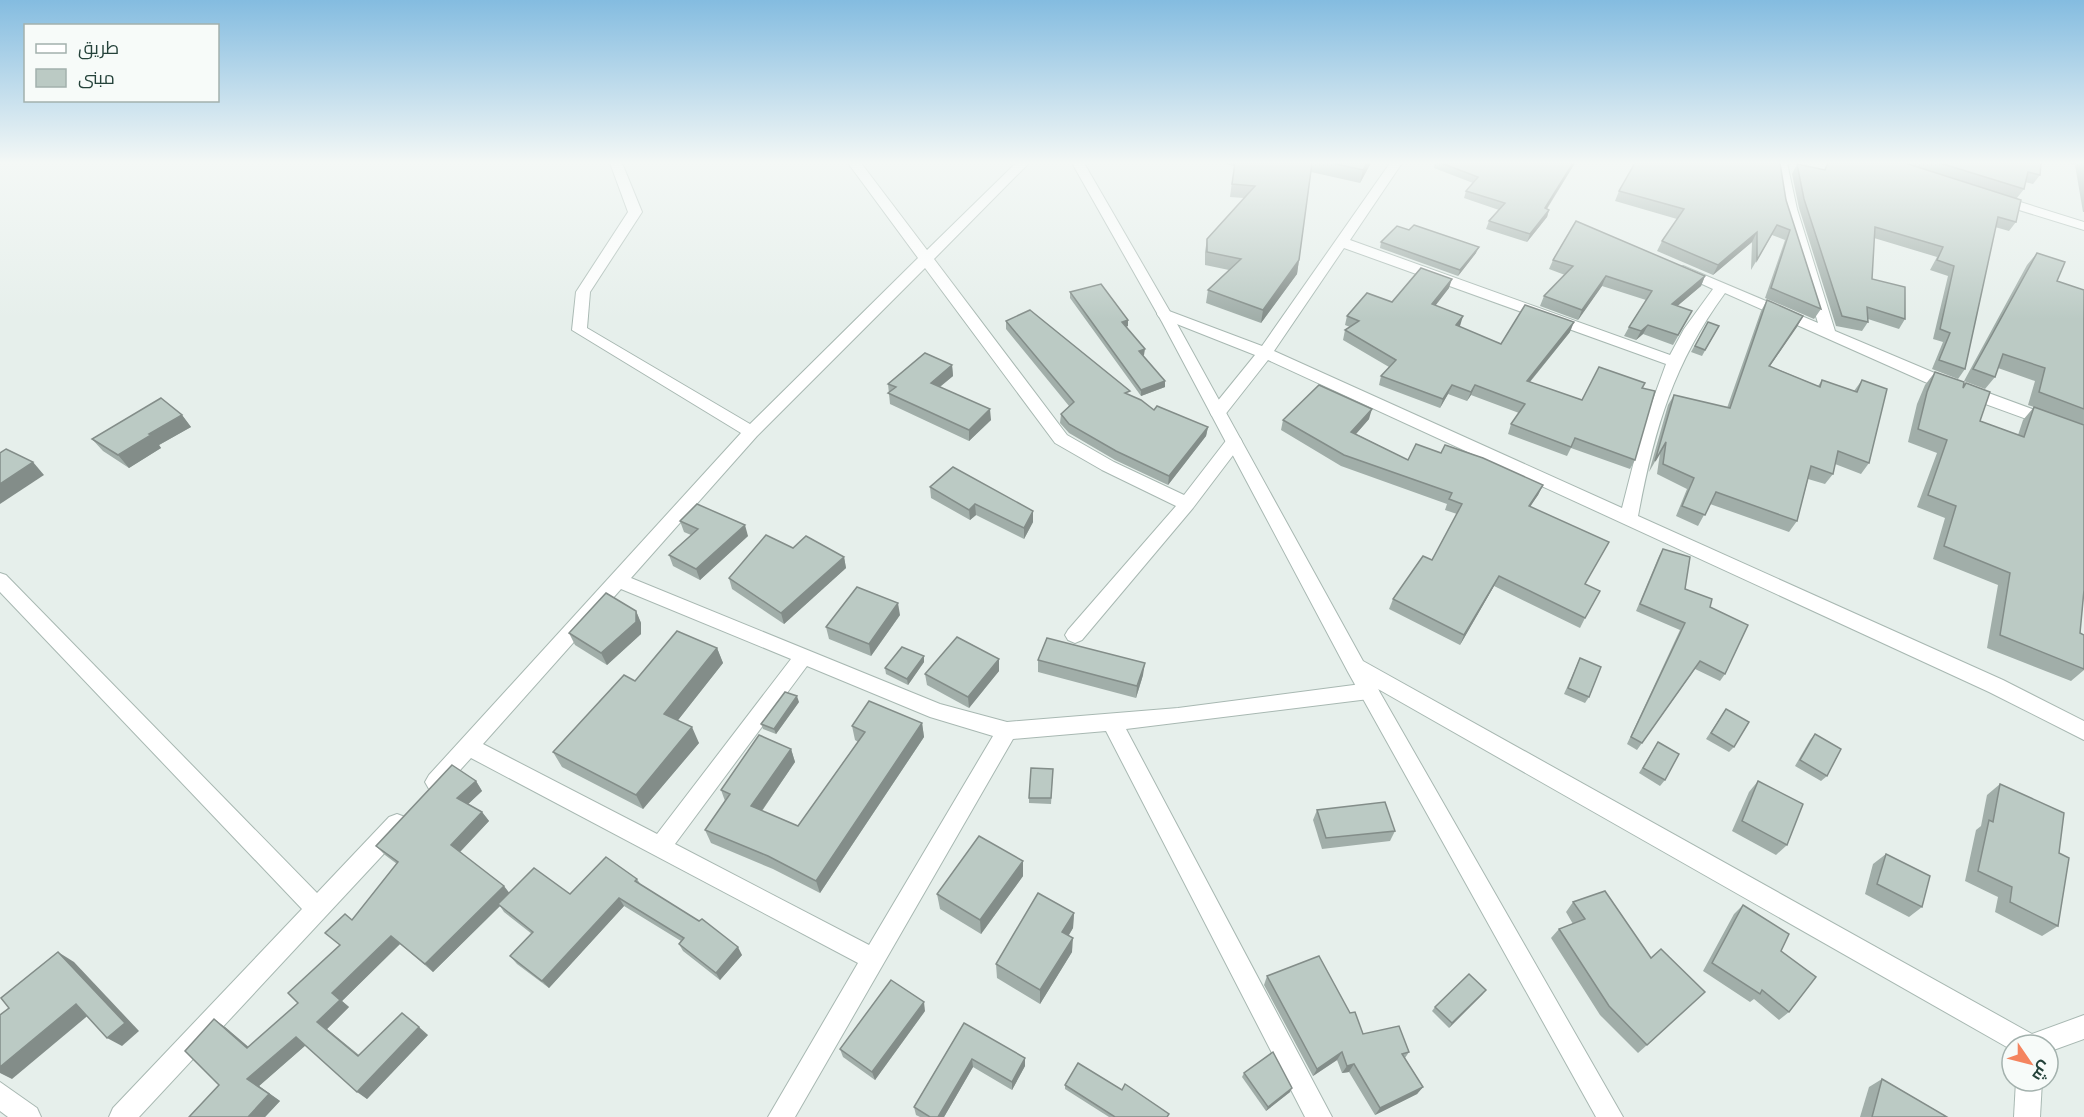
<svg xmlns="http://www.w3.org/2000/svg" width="2084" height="1117" viewBox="0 0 2084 1117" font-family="'Space Grotesk',Cairo,sans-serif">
<rect width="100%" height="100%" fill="#e6efeb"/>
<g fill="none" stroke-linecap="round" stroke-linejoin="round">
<g stroke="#a8b8b2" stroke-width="2">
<g id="minor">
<path d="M610,163H622L642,212L590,292L587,328L750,424L918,258L848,163H861L927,250L1016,163H1029L934,259L1067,435L1114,462L1184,495L1228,438H1240L1242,442L1240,446L1193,508L1082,640L1075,643L1068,640L1065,635L1068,630L1176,506L1102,470L1055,443L925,268L757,436L631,578L940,704L1007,722L1178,708L1369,683L1376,685L1379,691L1376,697L1369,699L1126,729L1332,1117H1305L1106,731L1013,739L795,1117H768L858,963L471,758L443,789L436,791L429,789L425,782L429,775L741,433L572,330L576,292L628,212ZM621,589L791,659L657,834L483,744ZM807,666L930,717L993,736L869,945L675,844Z"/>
<path d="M1390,163H1402L1350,240L1670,355L1684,329L1713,289L1678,273L1676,270L1683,266L1818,323L1783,209L1775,163H1787L1797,209L1835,331L1937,374L2084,428V440L1925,382L1725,293C1673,364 1654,430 1638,516L2003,680L2084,721V740L1989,692L1268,360L1224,416H1212L1210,412L1212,408L1255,355L1159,317L1157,314L1159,311H1169L1262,346ZM1344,248L1666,364L1642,430L1622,508L1274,351Z"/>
<polygon points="1998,195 2084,222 2084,230 1993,202 1993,196"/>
<polygon points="0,573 6,575 317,893 389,817 397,814 405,817 408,824 405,831 139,1117 109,1117 113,1108 302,909 0,592"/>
<polygon points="2016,1081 2042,1081 2040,1117 2014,1117"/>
</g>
</g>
<g stroke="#a8b8b2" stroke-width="2">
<g id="tertiary">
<polygon points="1072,163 1084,163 1176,322 1363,661 2032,1034 2084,1015 2084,1039 2048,1052 2048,1045 2012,1045 2012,1050 1378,689 1623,1117 1596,1117 1348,672 1162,322"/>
<polygon points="0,1082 37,1108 41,1117 8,1117 0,1111"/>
</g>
</g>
<use href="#minor" fill="#fff" fill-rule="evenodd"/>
<use href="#tertiary" fill="#fff" fill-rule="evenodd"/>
</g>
<g fill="#a1aea9">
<polygon points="1222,163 1371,163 1360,183 1311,172 1297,274 1261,323 1206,303 1208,290 1229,270 1205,265 1205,252 1207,239 1244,198 1230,197 1234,166"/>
<polygon points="1435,163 1575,163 1547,209 1549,210 1547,217 1527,242 1486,229 1489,221 1499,210 1464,198 1466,191 1473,183 1434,168"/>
<polygon points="1827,163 2041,163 2040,175 2033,184 2025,182 2024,189 2017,198 2016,222 2009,231 1995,227 1965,369 1958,379 1932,369 1943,342 1933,339 1948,276 1930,270 1937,257 1874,238 1872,279 1905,319 1899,329 1868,319 1868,322 1862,331 1836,326 1799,208 1792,174 1797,164 1824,170"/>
<polygon points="2068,163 2084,163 2084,212 2083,212 2075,165"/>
<polygon points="1619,191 1786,200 1821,309 1814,319 1765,298 1785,240 1772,235 1751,270 1752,242 1713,275 1657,251 1662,241 1677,219 1615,201"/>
<polygon points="1381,242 1476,253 1458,276 1380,248"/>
<polygon points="2037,253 2057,281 2084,290 2084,592 2080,633 2084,635 2084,670 2071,681 1987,648 1998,585 1933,559 1945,518 1917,507 1937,453 1908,442 1917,404 1925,385 1935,372 1963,386 1966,383 1980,421 2018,435 2023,420 2034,407 2043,410 2028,405 2035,381 1998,368 1995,377 1985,389 1964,381 2027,265"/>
<polygon points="1553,260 1705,276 1701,286 1677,306 1692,311 1673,345 1643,334 1636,340 1624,336 1629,327 1646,300 1602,286 1578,320 1540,306 1544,296 1565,275 1549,269"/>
<polygon points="1449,288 1435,305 1460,326 1459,327 1501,344 1570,332 1530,382 1582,400 1642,388 1635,460 1630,469 1571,448 1567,456 1508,434 1511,424 1519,413 1471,395 1467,401 1448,394 1440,408 1379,385 1381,376 1389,367 1343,340 1345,330 1350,327 1345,325 1347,316 1392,302"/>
<polygon points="1070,292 1128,326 1126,327 1144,355 1143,356 1165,381 1165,387 1141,396 1070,298"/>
<polygon points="1767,300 1803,316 1770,366 1818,386 1822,380 1854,391 1862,380 1869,463 1861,474 1835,464 1833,474 1825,484 1808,479 1797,521 1789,532 1710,504 1698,526 1676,516 1687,489 1657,474 1660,453 1649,472 1668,405 1674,395 1727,408 1761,311"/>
<polygon points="1006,321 1154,410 1208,427 1206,436 1168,485 1115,460 1069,433 1060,423 1061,414 1069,406 1006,329"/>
<polygon points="1708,322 1719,326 1702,356 1691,352"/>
<polygon points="952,365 953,376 940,387 991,420 969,441 890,404 888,384"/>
<polygon points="182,415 191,427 159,445 161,448 129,468 103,451 92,439"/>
<polygon points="1369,419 1356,434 1408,460 1441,453 1543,485 1538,495 1530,506 1585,584 1585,618 1580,628 1494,586 1460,645 1389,609 1393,599 1432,560 1457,514 1445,510 1447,504 1341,466 1281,430 1283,420"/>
<polygon points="930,487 1033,522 1024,539 976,515 970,520 931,498"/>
<polygon points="680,521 748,536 700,580 673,566 669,555 691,535 684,532"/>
<polygon points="793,548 844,557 846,568 784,624 732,589 729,578"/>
<polygon points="1663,549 1685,589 1710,607 1725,674 1720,681 1695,669 1637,750 1627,744 1680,630 1636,611 1659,556"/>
<polygon points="636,611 641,623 641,634 607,665 575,645 569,633"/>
<polygon points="900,615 871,656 829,639 826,627"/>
<polygon points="717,648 723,663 678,720 699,743 643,809 562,767 553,752 635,681"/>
<polygon points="924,656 924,662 908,685 886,674 885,668"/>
<polygon points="1580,658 1589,697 1585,703 1564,694"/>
<polygon points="1038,660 1143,675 1136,698 1038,672"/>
<polygon points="999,671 969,708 927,685 925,674"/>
<polygon points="799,702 776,734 763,729 761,724"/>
<polygon points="1726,709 1734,747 1729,752 1706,739"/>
<polygon points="922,723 924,737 820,893 773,869 711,843 705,830 725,801 721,790 791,749 795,762 762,811 798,826 858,742 855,740 852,726"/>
<polygon points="1815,734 1827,776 1821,781 1795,766 1810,740"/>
<polygon points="1658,742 1665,780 1660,786 1639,773"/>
<polygon points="1053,769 1051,804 1029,803 1029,798"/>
<polygon points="476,781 482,791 468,804 482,812 489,821 460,852 509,893 570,894 637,879 641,885 742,955 720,980 683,951 679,944 681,941 624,906 549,988 517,964 510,956 532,934 504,912 500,906 433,972 400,944 342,1001 349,1007 327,1029 359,1055 428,1035 367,1099 306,1045 259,1086 280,1101 265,1117 189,1117 219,1085 225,1027 248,1047 298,1003 340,946 352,920 397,864 385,855 376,846"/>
<polygon points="1758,781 1787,845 1776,855 1732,831 1749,792"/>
<polygon points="2000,784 2059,853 2058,926 2042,936 1995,912 1998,897 1965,881 1976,830 1981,826 1987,795"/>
<polygon points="1317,810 1395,831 1390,841 1322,849 1313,820"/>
<polygon points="1886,854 1922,907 1909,917 1865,894 1873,864"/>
<polygon points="1023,861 1023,876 981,934 940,909 937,894"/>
<polygon points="1573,902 1651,958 1647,1045 1638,1053 1600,1015 1551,938 1559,929 1573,924 1566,912"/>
<polygon points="1743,905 1781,951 1789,1012 1779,1020 1754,999 1750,1002 1703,971 1734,914"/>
<polygon points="1074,913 1073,928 1069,935 1072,952 1040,1004 997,978 996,964"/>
<polygon points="1267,976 1350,1013 1363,1034 1409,1052 1405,1058 1423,1087 1417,1094 1375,1115 1349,1072 1342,1073 1337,1060 1313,1076 1264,985"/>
<polygon points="1486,990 1449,1028 1432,1011 1435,1007"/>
<polygon points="925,1011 875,1080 843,1057 840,1049"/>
<polygon points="964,1023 1025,1066 1012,1090 973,1067 944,1117 920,1117 916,1115 914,1107"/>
<polygon points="1244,1073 1290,1092 1266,1111 1242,1077"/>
<polygon points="1882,1079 1947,1117 1860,1117 1869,1087"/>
<polygon points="1065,1085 1168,1117 1109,1117 1065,1089"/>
</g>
<g fill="#838d89">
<polygon points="1367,163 1371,163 1360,183 1363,170"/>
<polygon points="1573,163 1575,163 1542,216 1545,208"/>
<polygon points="1549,210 1547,217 1527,242 1530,234"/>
<polygon points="1757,232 1752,242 1713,275 1718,265"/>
<polygon points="1479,247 1476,253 1458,276 1460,270"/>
<polygon points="1299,260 1297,274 1261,323 1263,310"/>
<polygon points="1606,276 1602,286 1578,320 1582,310"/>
<polygon points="1705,276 1701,286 1668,314 1672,304"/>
<polygon points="1452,279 1449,288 1429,314 1432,304"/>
<polygon points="1463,316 1460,326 1453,335 1456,325"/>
<polygon points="1803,316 1797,327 1763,376 1769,366"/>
<polygon points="1128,320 1128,326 1121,328 1122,322"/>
<polygon points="1574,322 1570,332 1523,390 1527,381"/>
<polygon points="1648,325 1643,334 1636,340 1641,331"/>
<polygon points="1145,349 1144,355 1139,357 1139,351"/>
<polygon points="952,365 953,376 932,393 931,383"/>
<polygon points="1165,381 1165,387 1141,396 1141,390"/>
<polygon points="1452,385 1448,394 1440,408 1443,399"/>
<polygon points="1475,385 1471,395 1467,401 1471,392"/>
<polygon points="990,409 991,420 969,441 969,430"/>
<polygon points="1372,409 1369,419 1348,443 1351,432"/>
<polygon points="182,415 191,427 159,445 161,448 129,468 118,455 149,434"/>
<polygon points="1208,427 1206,436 1168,485 1169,476"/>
<polygon points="33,462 44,475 0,504 0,484"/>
<polygon points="1543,485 1538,495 1524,516 1529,506"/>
<polygon points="975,504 976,515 970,520 969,510"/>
<polygon points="1033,511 1033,522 1024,539 1024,528"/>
<polygon points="745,525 748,536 700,580 696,569"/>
<polygon points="844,557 846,568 784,624 781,613"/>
<polygon points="1499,576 1494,586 1460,645 1464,635"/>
<polygon points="898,603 900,615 871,656 869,644"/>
<polygon points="636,611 641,623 641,634 607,665 601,653"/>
<polygon points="717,648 723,663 671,729 664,714"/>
<polygon points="924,656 924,662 908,685 907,679"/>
<polygon points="999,659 999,671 969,708 968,697"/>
<polygon points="1145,663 1143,675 1136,698 1137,686"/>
<polygon points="797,696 799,702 776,734 774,729"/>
<polygon points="922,723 924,737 820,893 816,881"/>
<polygon points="692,727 699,743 643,809 636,795"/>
<polygon points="791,749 795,762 756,819 751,806"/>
<polygon points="476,781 482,791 464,808 457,798"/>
<polygon points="482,812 489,821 458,854 451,845"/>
<polygon points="1023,861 1023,876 981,934 980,920"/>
<polygon points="504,886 511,895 498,904 500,906 433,972 425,964"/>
<polygon points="619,898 624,906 549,988 542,981"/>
<polygon points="1074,913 1073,928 1062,946 1062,932"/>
<polygon points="391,936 400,944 342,1001 349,1007 327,1029 368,1063 317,1022 332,993"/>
<polygon points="1073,938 1072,952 1040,1004 1040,990"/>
<polygon points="738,947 742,955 720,980 716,973"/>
<polygon points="58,952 74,962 139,1031 122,1046 107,1038"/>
<polygon points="1486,990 1482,995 1449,1028 1452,1023"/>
<polygon points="924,1002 925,1011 875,1080 872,1072"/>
<polygon points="76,1004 91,1013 12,1079 0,1073 0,1067"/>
<polygon points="214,1019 225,1027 258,1055 247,1048"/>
<polygon points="419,1027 428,1035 367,1099 357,1092"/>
<polygon points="296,1037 307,1044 259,1086 280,1101 265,1117 248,1117 247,1079"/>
<polygon points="1342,1052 1337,1060 1313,1076 1317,1069"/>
<polygon points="1025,1058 1025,1066 1012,1090 1012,1082"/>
<polygon points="972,1059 973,1067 944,1117 938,1117"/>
<polygon points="1354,1064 1349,1072 1342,1073 1347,1066"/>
<polygon points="1423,1087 1417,1094 1375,1115 1380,1108"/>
<polygon points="1292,1088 1290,1092 1266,1111 1268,1107"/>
</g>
<g fill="#bbcac4" stroke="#838d89" stroke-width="1.5">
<polygon points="1235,163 1312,163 1299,260 1263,310 1208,290 1241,259 1207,252 1207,239 1255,186 1232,184"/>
<polygon points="1332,163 1367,163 1363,170"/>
<polygon points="1441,163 1573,163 1545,208 1549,210 1530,234 1489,221 1505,203 1466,191 1478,177"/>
<polygon points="1635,163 1780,163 1786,200 1821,309 1771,288 1790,230 1777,225 1757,260 1757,232 1718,265 1662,241 1684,209 1619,191"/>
<polygon points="1828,163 1905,163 2021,200 2016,222 1998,217 1965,369 1939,360 1950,333 1940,329 1954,266 1937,260 1943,247 1875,227 1872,279 1905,287 1905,319 1867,307 1868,322 1842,316 1804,199 1797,164 1825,170"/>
<polygon points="1940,163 2041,163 2040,175 2028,172 2024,189"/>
<polygon points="1576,221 1705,276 1672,304 1692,311 1678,335 1648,325 1641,331 1629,327 1652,291 1606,276 1582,310 1544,296 1573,266 1553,260"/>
<polygon points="1414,225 1479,247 1460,270 1381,242 1397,226 1409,230"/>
<polygon points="2037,253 2065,262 2057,281 2084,290 2084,409 2039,392 2045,368 2003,354 1995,377 1973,369"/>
<polygon points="1421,268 1452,279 1432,304 1463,316 1456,325 1501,344 1525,305 1574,322 1527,381 1582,400 1599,367 1645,383 1642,388 1655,391 1635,460 1575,438 1571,447 1511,424 1525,404 1475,385 1471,392 1452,385 1443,399 1381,376 1396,360 1345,330 1359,321 1347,316 1367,293 1392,302"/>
<polygon points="1101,284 1128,320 1122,322 1145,349 1139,351 1165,381 1141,390 1070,292"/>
<polygon points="1767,300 1803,316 1769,366 1820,387 1822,380 1857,392 1862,380 1887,389 1869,463 1838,451 1833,474 1811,466 1797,521 1716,492 1705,515 1682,506 1694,478 1663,464 1666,442 1655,461 1674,395 1730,408"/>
<polygon points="1030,310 1130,391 1125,393 1141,400 1154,410 1157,406 1208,427 1169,476 1116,451 1069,424 1061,414 1074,402 1006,321"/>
<polygon points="1708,322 1719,326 1705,350 1695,346"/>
<polygon points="925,353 952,365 931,383 990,409 969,430 888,393 896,387 888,384"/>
<polygon points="1935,372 1964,382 1963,388 1966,383 1990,392 1980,421 2024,437 2034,407 2084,425 2084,590 2080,633 2084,635 2084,669 2000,635 2010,573 1944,546 1956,506 1928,495 1947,440 1918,429 1927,392"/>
<polygon points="1319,385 1372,409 1351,432 1408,460 1416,444 1441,453 1445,445 1483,458 1543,485 1529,506 1609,542 1585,584 1600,591 1585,618 1499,576 1464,635 1393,599 1423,556 1432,560 1462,504 1449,499 1452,493 1344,455 1283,420"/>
<polygon points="161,398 182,415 149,434 151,435 118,455 92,439"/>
<polygon points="6,449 33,462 0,484 0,453"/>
<polygon points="953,467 1033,511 1024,528 975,504 969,510 930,487"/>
<polygon points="697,504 745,525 696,569 669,555 698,529 680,521"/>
<polygon points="766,535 793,548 806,536 844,557 781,613 729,578"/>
<polygon points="1663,549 1690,557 1685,589 1712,599 1710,607 1748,625 1725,674 1700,661 1642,743 1631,737 1685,623 1640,604"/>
<polygon points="857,587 898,603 869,644 826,627"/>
<polygon points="606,593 636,611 636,622 601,653 569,633"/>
<polygon points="677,631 717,648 664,714 692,727 636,795 553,752 624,675 635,681"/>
<polygon points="957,637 999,659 968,697 925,674"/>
<polygon points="1047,638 1145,663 1137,686 1038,660"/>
<polygon points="902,647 924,656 907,679 885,668"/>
<polygon points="1580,658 1601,667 1589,697 1568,688"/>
<polygon points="785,692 797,696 774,729 761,724"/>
<polygon points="869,701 922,723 816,881 768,856 705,830 730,794 721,790 759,735 791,749 751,806 798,826 865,732 852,726"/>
<polygon points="1726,709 1749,722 1734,747 1711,733"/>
<polygon points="1815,734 1841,749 1827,776 1800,760"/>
<polygon points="1658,742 1679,754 1665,780 1643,768"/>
<polygon points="452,765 476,781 457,798 482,812 451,845 504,886 425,964 391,936 332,993 340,1000 317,1022 358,1056 402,1013 419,1027 357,1092 296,1037 247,1079 269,1094 248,1117 189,1117 219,1085 185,1051 214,1019 247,1048 298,1003 288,993 340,945 325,933 345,914 352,920 398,862 376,846"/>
<polygon points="1031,768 1053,769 1051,798 1029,798"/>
<polygon points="1758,781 1803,804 1787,845 1742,821"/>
<polygon points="2000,784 2064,813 2059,853 2069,858 2058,926 2010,902 2012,887 1978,871 1989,820 1993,822"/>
<polygon points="1385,802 1395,831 1326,838 1317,810"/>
<polygon points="979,836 1023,861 980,920 937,894"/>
<polygon points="1886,854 1930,876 1922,907 1877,884"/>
<polygon points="606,857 637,879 635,881 699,921 702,919 738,947 716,973 679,944 684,938 619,898 542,981 510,956 533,932 498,904 534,868 570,894"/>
<polygon points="1605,891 1651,958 1661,949 1705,992 1647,1045 1609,1006 1559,929 1585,919 1573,902"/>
<polygon points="1038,893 1074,913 1062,932 1073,938 1040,990 996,964"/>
<polygon points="1743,905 1789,934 1781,951 1816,977 1789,1012 1762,990 1760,994 1712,963"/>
<polygon points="58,952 125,1023 107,1038 76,1004 0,1067 0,1015 9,1008 1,998"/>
<polygon points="1319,956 1350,1013 1355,1012 1363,1034 1399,1026 1409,1052 1402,1054 1423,1087 1380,1108 1354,1064 1347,1066 1342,1052 1317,1069 1267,976"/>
<polygon points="1469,974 1486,990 1452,1023 1435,1007"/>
<polygon points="891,980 924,1002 872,1072 840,1049"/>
<polygon points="964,1023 1025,1058 1012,1082 972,1059 938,1117 930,1117 914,1107"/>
<polygon points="1273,1052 1292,1088 1268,1107 1244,1073"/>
<polygon points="1078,1063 1122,1090 1125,1084 1169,1114 1167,1117 1115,1117 1065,1085"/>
<polygon points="1882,1079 1947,1117 1872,1117"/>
</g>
<linearGradient id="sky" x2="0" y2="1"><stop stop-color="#84bce0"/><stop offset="0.51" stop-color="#f4f8f6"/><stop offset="1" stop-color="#f4f8f6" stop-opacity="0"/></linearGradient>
<rect width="2084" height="319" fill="url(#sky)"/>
<rect x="24" y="24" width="195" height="78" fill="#f7fbf9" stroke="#a3b1ad" stroke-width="1.5"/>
<rect x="36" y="44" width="30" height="9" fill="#ffffff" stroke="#a3b1ad" stroke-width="1.5"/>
<text x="78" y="54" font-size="18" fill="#24423a">طريق</text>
<rect x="36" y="69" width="30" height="18" fill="#bbcac4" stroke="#a3b1ad" stroke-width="1.5"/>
<text x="78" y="84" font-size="18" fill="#24423a">مبنى</text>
<g transform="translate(2030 1063) rotate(125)"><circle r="28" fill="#f7fbf9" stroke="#a3b1ad" stroke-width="1.5"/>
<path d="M0-4.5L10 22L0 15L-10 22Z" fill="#f4845f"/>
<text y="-9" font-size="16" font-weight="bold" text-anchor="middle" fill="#24423a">ش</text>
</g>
</svg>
